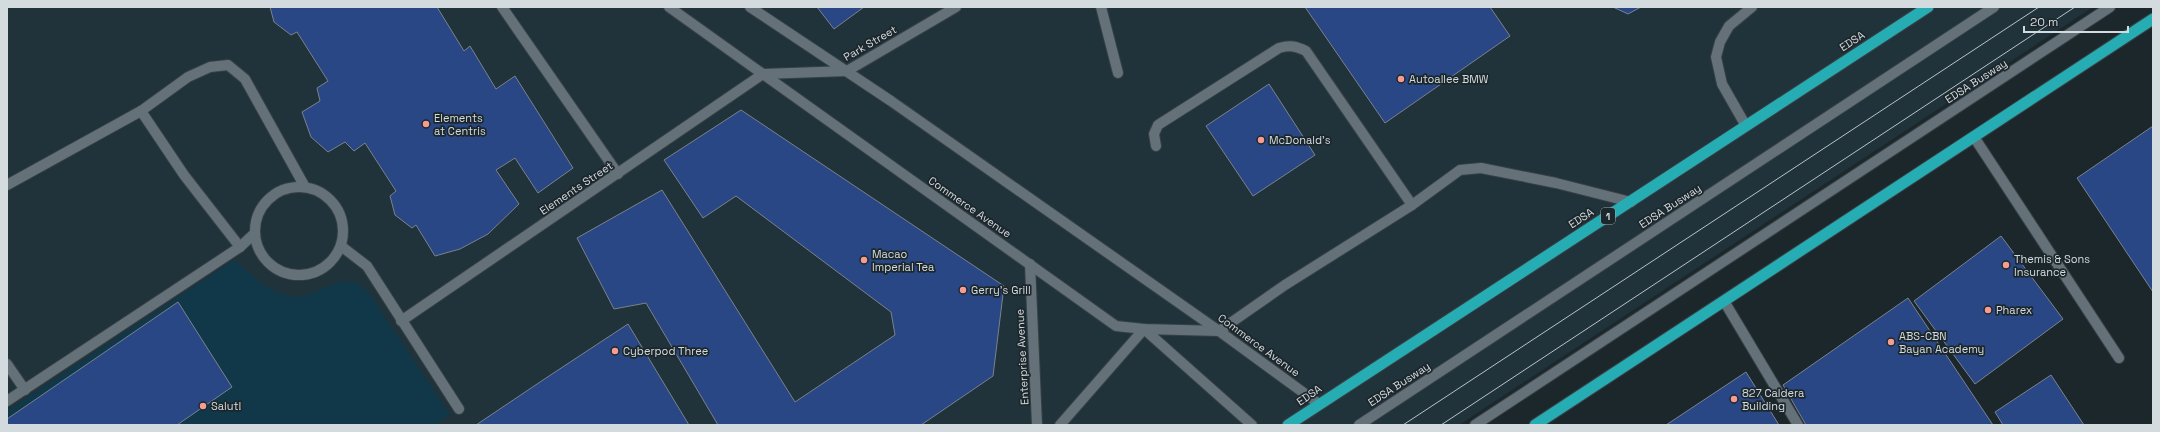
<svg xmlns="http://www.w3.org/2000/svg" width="2160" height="432" viewBox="0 0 2160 432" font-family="'Space Grotesk',sans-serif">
<rect width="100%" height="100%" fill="#1c272c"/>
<polygon fill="#20323a" points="7,7 2093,7 1459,425 7,425"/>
<path fill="#103849" d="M234,260C251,274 268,292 290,296C319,302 342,263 369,293L450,415L434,425H7V411Z"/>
<g fill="#284784" stroke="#7b828c">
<polygon points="270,7 437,7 464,51 470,46 496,89 515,76 573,168 538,193 515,158 496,170 519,204 488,234 460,249 435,256 416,225 412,228 395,215 390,196 396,191 365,143 354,151 345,142 328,152 311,137 302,112 320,101 317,88 328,81 297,32 291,35 274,22"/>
<polygon points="817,7 864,7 834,29"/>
<polygon points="1305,7 1490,7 1510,36 1385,123"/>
<polygon points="1613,7 1641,7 1628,14"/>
<polygon points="1269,84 1315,155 1253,196 1206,126"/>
<polygon points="741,110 1004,286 993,376 921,425 718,425 646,303 614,309 577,238 662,190 795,402 895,335 891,312 736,196 703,218 664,160"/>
<polygon points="2153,126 2153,292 2077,178"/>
<polygon points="2001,236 2063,319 1975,384 1914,301"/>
<polygon points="1908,298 1993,425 1806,425 1783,385"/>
<polygon points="178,302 232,387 177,425 7,425 7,419"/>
<polygon points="628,324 689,425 476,425 546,378"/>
<polygon points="1746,372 1779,425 1666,425"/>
<polygon points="2051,375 2084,425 2003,425 1995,412"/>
</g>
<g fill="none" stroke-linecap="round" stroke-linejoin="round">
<g stroke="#374145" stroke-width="12">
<g id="service">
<polyline points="502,7 618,174"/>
<polyline points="669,7 1116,326 1144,329 1219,331 1285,285 1412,205 1460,170 1481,168 1556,183 1631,202"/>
<polyline points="750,7 891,101 1219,331 1319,404"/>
<polyline points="1101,7 1118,73"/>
<polyline points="141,111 184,175 240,247"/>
<polyline points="1746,126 1722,84 1716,57 1720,42 1729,26 1752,7"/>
<polyline points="1974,137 2119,358"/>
<path d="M1156,146L1154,134L1158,125L1279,48C1290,45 1296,46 1306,51L1412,205"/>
<polyline points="7,185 141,111 188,77 210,67 228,65 245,79 305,187"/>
<circle cx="299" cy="231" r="44"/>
<polyline points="341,246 367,266 459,409"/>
<polyline points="1030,264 1037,425"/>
<polyline points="1724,301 1798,425"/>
<polyline points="401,321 763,74 847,71 956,7"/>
<polyline points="1144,329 1252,425"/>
<polyline points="7,364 25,390"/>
<polyline points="7,401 240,247 255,233"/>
<polyline points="1060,425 1144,329"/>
<polyline points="1359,425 1994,7"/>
<polyline points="1475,425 2110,7"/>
</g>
</g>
<g stroke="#374145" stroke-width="13">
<g id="trunk">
<polyline points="1288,425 1928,7"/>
<polyline points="1535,425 2153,19"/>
</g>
</g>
<use href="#service" stroke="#657178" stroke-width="10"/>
<use href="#trunk" stroke="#26adb4" stroke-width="11"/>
<g stroke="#bac2c6" stroke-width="1">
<polyline points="1403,425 2039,7"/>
<polyline points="1441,425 2075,7"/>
</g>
</g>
<g fill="#f59c93" stroke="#1c272c" stroke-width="1.5">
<circle cx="1401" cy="79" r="4"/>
<circle cx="426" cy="124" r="4"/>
<circle cx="1261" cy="140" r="4"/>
<circle cx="864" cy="260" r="4"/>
<circle cx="2006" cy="265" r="4"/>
<circle cx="963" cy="290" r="4"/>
<circle cx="1988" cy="310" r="4"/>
<circle cx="1891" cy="342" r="4"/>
<circle cx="615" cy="351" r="4"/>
<circle cx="1734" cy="399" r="4"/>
<circle cx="203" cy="406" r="4"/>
</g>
<g text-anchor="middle" stroke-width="3.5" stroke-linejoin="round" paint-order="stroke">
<rect fill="#1c272c" stroke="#9da5a9" stroke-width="1" x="1601" y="208" width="14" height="16" rx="3"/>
<g font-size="10" font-weight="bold" fill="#d4dbdf">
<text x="1608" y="220">1</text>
</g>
<g font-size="11" fill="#d4dbdf" stroke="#1c272c">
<text transform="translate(1852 41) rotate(-33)" y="4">EDSA</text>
<text transform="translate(870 43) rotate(-30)" y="4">Park Street</text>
<text transform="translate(1976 81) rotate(-33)" y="4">EDSA Busway</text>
<text transform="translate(576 188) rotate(-34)" y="4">Elements Street</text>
<text transform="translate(1670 206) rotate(-33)" y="4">EDSA Busway</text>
<text transform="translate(970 207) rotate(35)" y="4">Commerce Avenue</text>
<text transform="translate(1581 218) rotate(-33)" y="4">EDSA</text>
<text transform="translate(1259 345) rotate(36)" y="4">Commerce Avenue</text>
<text transform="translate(1022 357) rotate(-93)" y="4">Enterprise Avenue</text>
<text transform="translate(1399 384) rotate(-33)" y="4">EDSA Busway</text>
<text transform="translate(1309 395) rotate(-34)" y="4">EDSA</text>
</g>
<g font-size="11" fill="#d4dbdf" stroke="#1c272c" text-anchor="start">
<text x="1409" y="83">Autoallee BMW</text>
<text x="434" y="122">Elements<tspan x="434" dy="13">at Centris</tspan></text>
<text x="1269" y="144">McDonald's</text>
<text x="872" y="258">Macao<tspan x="872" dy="13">Imperial Tea</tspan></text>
<text x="2014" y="263">Themis &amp; Sons<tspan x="2014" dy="13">Insurance</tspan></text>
<text x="971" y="294">Gerry's Grill</text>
<text x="1996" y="314">Pharex</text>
<text x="1899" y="340">ABS-CBN<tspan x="1899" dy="13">Bayan Academy</tspan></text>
<text x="623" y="355">Cyberpod Three</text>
<text x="1742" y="397">827 Caldera<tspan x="1742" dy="13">Building</tspan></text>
<text x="211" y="410">Salut!</text>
</g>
</g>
<rect width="2160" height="432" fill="none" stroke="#d4dbdf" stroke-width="16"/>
<path d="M2024 26v6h104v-6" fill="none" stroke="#d4dbdf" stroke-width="2"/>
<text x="2030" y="26" font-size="12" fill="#d4dbdf" stroke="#1c272c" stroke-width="3" paint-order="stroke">20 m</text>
</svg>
